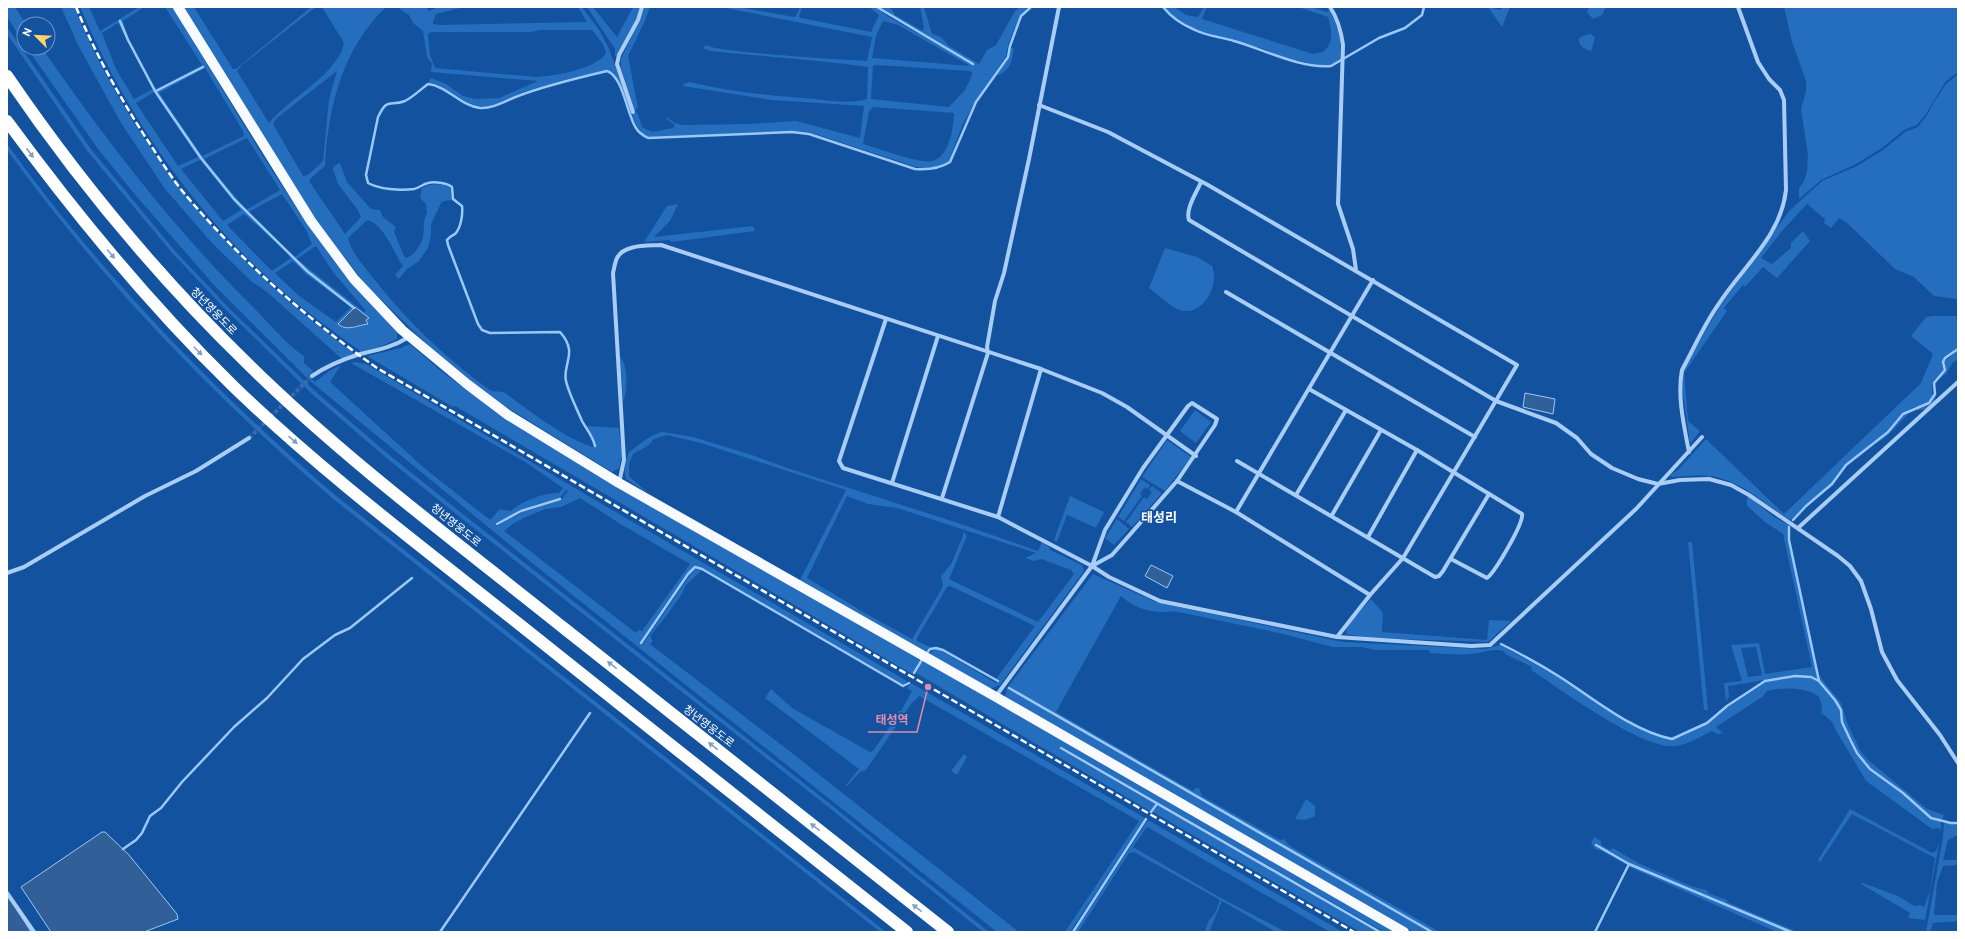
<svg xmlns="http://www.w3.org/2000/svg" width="1965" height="939" viewBox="0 0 1965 939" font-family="Overpass,'Noto Sans KR',sans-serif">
<rect width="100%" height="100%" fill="#12529f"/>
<g fill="#256dbd" fill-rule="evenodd">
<polygon points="7,7 15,7 26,24 24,24 24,44 7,17"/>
<path d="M61,7H74C135,152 229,262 355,354L342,359L267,292L251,281L212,243L165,189L121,123L78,45Z"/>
<path d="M80,7H89L100,31L139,7H144L123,21L128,37L156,89L202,65L165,7H173C224,91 273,178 331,257C351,284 376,307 397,332V339L375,349L362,352C334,332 306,312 280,289C192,210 126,115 80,7ZM118,23L153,89L134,99L116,69L102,33ZM205,68L243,131L244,136L202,156L159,93ZM154,92L198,157L178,166L136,103ZM247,138L280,190L246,210L204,159ZM200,160L241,210L223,221L181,169ZM282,194L306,230L312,244L295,257L247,213ZM244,214L288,253L291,258L272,271L227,225ZM316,246L333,272L366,311L364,312L297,259ZM293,261L307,275L351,307L336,322L298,295L275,273ZM355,307L369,318L367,319L365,325L362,323L354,327Z"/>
<path d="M183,7H194L233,69H236L311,7H316L242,65L237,71L269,123C288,99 339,73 344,43L322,7H386C342,49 328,108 325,166L311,178L309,181L345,234L361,217L357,209L338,184L333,169L334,166L340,163L347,182L371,209L380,210L383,217L396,227L394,232L404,256L406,258C411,256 412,255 416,251C429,235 420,225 427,213L426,204L420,198L422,188C429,184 443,182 450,188L452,200L444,201L441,203L431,224V236L428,248L418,262L407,269L399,279L395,275L403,266C393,252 385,225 367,220L348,238C352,253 361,262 370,274C404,318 445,358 490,390C495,393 500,390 505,393C529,410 564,438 593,447L596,445L594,438L587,426L619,428L622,456L619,468L612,472L495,400L433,350L366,285L311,213ZM337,71L329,99L323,161L308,175L303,176L273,124L277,118Z"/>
<path d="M397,7H427L428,11L439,7H464L436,14L433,21V24L439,25L587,22L578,7H582L600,31L609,49L631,109L630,111C628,102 619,77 612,72C605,67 529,90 518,94C507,99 493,108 480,106C461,104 447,84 428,83L431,78L446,84L463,96L476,99L499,98L538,81L431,72L432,64L427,57L423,31L413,23L409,15ZM540,30H592L603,44L606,53C597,69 554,76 536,77L435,68L430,55L428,34L432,32H531Z"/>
<polygon points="587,7 593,7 617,37 633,7 641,7 636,21 617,56 615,56 615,49"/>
<polygon points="644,7 650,7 644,23 628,56 638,108 634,110 621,68 621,59 640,19"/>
<path d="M721,7H738L794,17L796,16L800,7H802L799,17L801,18L871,32L879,15L869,7H876L887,16L975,65L878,7C886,7 892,6 895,15L923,31L924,28L920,7H924L932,34L941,37L949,46L979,64L987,50L996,45L1015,11L1020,7H1028L1020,15L1008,45L1006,56L975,102L962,126L949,161C938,168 928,169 916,167L809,132L792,131L648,137C639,131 636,125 632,115L636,112L638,114L642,127L652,132L673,128L675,125L667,119V117L675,123L682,125L750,124L796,121L860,138L864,106L772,100L683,86L684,84L689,82C730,92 773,96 815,99C831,101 851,104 867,99L868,67C816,59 764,57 711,51L703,48L706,45C713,52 847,60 867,61L872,37ZM883,21L898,25L970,66L872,58L876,36ZM877,65L969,71L972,72V75L965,90L949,107L871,99L873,66ZM873,107L954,113C954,126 949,158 932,161C920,164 877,148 863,144L869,112Z"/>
<path d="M1164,7H1174L1186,15L1198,17L1204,7H1207L1202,19L1313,54L1323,52C1334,43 1332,31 1328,17L1298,7H1311L1327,12L1329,10C1338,25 1342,41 1340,59L1331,66H1324L1281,57L1264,49L1197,31L1168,13Z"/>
<polygon points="1488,7 1501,10 1502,7 1510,7 1502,27"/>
<polygon points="1589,7 1606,7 1602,15 1593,19 1587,12"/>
<polygon points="1784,7 1958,7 1958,72 1945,82 1926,114 1917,125 1904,130 1882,148 1856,164 1821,180 1799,199 1799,188 1804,181 1807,171 1808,155 1801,109 1806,91 1806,81 1792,42"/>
<polygon points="7,27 91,149 176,252 229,308 316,392 387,453 454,507 834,807 989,932 983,932 832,810 451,510 384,456 313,395 226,310 173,254 88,152 7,34"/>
<path d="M1588,34H1591L1595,38L1591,51C1584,49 1578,46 1579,38Z"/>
<path d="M1011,47L1014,49C1011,62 1011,71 996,76L1009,58Z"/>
<path d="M27,48H42C105,139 173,228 252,306C266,320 288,346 304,356V363L313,371L308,376L315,382L329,371L341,365L330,382L423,467L490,520L500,509L511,511C521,501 545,493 559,493L563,488L525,462L351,363L355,362L366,364L590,497L907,681L903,685L702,568L695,566L687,573L640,642L643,644L690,575L695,569L701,571L685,586L683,592L667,615L650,636L653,641L650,644L788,750L1019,932H997L987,924L521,554L309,380L214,285L137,197L98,149ZM566,490L568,491L561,500L523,512L497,526L495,524C514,512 537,503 560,498ZM580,498L622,525L690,564L642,631L638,630L636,633L504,531L514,523L524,518L545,509L561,507Z"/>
<polygon points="1958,74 1958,299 1934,296 1914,277 1895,269 1846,222 1839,218 1831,228 1824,223 1825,219 1807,204 1782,231 1761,258 1772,264 1791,248 1791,243 1803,231 1810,241 1777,278 1763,267 1745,287 1743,285 1724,308 1727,311 1684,373 1688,421 1700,431 1690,444 1681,379 1683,370 1720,306 1789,211 1822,181 1857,166 1883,150 1905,132 1918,127 1927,115 1934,102 1946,84"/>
<path d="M7,144C101,274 213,390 335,495L886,932H880L332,498C212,395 100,279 7,150Z"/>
<polygon points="678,204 670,221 654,237 753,226 755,231 672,242 669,240 644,242 667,206"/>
<path d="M1165,248L1197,257L1212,266C1220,285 1203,317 1180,310C1172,308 1157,294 1149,288Z"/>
<path d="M1933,316H1956L1958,325V348L1945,358L1942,362L1944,370L1932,383V398L1923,406L1914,407L1903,413L1887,431L1845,465L1832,483L1805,505L1792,519L1790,520C1765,504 1739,479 1709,476C1696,474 1684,477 1672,477L1670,475L1678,470L1706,439L1784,514L1921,383L1933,354L1911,336L1926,317Z"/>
<polygon points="410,344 441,371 497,413 920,660 912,674 455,406 453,407 367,356 401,348"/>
<polygon points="1958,350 1958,360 1953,362 1946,374 1936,381 1946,370 1944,362"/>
<path d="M620,357C628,364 628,391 623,401Z"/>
<path d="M1934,383C1939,399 1934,413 1914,409C1903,417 1886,442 1874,443C1879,440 1885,437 1889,432C1895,425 1899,416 1907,412C1915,407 1924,410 1930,403C1937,397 1934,391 1934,383Z"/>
<polygon points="1195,410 1211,422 1196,443 1180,431"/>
<path d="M663,432L693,437L752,455L787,468L958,523L1038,551L1042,542L1050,548V550L1082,565L1084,571L1000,685L990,689L928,654L936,649L942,651L996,683L998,682L996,679L1035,626L950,586L947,587L917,638V641L930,647L925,652L800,580L846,490L701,443L667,435L654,439L649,445L633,454L629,464V476L649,494L626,479C623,471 626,460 629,452C638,446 652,433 663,432ZM847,496L868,504L897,508L1036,553L1025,558L1034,561L1041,559L1071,570L1074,574L1038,622L949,579L967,536L963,532V536L951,564L941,576L943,585L941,590L912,639L865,613L807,578Z"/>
<polygon points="1167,440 1191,457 1165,491 1142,477"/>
<polygon points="1141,479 1150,485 1148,489 1145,487 1140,494 1142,496 1124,521 1118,517"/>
<polygon points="1152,486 1162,493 1132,527 1126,522 1144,497 1147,499 1152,492 1149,490"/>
<polygon points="1070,496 1104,512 1096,528 1067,515 1057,542 1054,540"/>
<path d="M1749,497L1774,517L1789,525V541L1818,677L1817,678L1795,675L1728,686L1729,697L1726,701L1724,683L1742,681L1731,645L1759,643L1765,674L1812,667L1783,534L1765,522L1747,506V498ZM1756,647L1762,675L1748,677L1741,648Z"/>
<polygon points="1117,519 1129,529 1114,545 1105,538"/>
<polygon points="1688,542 1692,542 1708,710 1704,710"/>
<path d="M1093,574L1156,602L1343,642L1485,649L1500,645L1558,677L1596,700L1604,707L1647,732L1672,739L1681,737L1707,723L1728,707L1766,682L1795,677L1810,678L1819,682L1835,700L1840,710L1842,723L1848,737L1857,753L1869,769L1902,794L1930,818L1941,822V830L1939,828L1932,829L1866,781L1835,729C1833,721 1828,718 1821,713L1822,706L1819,697C1807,687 1782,687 1767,691L1762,697L1716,727L1724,734L1720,733L1719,735L1712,731C1701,736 1689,744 1676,746C1644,751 1560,689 1531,670L1532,667L1505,654V652C1494,647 1484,653 1472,654C1458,655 1444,654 1430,653L1429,650H1376L1361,647H1333L1279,633L1178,612C1172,611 1167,612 1162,612C1146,612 1132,606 1121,596L1056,712L1193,791L1196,788H1199L1202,796L1280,840L1284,839L1290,846L1440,932H1434L1010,688L1431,932H1413L1005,698L1007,688Z"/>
<polygon points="1371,599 1383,613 1382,632 1487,640 1489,620 1511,621 1488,642 1370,638 1346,634 1347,626"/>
<polygon points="923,661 1395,932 1384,932 1061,747 1060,749 1155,804 1150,811 916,673"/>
<polygon points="1820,673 1821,678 1841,703 1848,725 1860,750 1867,759 1927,809 1944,815 1942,820 1931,817 1903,792 1870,767 1858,752 1843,722 1841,709 1836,699 1820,681"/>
<polygon points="911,683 1145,818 1070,932 1065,932 1139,821 919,696 912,703 866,770 860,772 847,786 846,785 859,769 765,698 771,689 792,708 870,752 873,751 898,715 898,711 901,711 912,691 907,688"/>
<polygon points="964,754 967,757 957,775 951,771"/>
<polygon points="1306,799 1315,806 1315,816 1305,820 1295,819"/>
<polygon points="1159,805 1378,932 1360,932 1153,812"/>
<polygon points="1850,809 1932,853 1936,851 1939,844 1925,920 1908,918 1910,913 1861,884 1863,883 1898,896 1914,906 1920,905 1924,907 1930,891 1935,858 1852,814 1820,862 1818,860"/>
<polygon points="1148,820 1343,932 1330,932 1147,827 1133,847 1221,898 1286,932 1276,932 1222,901 1209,932 1205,932 1208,922 1215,913 1220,900 1134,852 1129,853 1078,932 1075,932"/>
<polygon points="1944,822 1958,824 1958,835 1948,840 1943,860 1958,860 1958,865 1943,866 1937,883 1934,915 1958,915 1958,921 1933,923 1930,932 1926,932 1943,837"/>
<polygon points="1594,837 1601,841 1601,845 1610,850 1613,848 1638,863 1693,887 1707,890 1708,893 1727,900 1727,902 1798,932 1793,932 1630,863 1596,845 1628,864 1627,865 1602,851 1595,849 1591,843"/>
<polygon points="1630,865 1790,932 1777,932 1629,867"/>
</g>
<g fill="#315f97" stroke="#9bc8f8">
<path d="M355,307L369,318L366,320L368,324C358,325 347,332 338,324Z"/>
<polygon points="1525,393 1555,399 1553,414 1523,407"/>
<polygon points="1151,565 1173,576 1167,588 1145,576"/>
<polygon points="102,832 105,832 129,855 177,914 178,919 144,932 51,932 21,887"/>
<polygon points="9,897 31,932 7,932 7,898"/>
</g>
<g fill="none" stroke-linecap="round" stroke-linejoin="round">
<g stroke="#9bc8f8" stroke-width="2.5">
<polyline points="877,7 973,64"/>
<path d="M1163,7C1171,17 1183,25 1195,30C1207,36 1221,37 1234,41C1263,49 1301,69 1331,66L1379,38L1405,28L1422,15L1424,7"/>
<polyline points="120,21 128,40 155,91 201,158 234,199 307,271 354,308"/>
<polyline points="156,91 203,67"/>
<path d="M595,446C593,436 587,430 582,421C577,409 569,394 566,381C562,364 579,353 560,332L490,333L482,330L478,324L448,245L447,240C450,236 452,236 455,234C461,228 463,214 462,206L453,199L452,187C447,183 434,181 428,183C423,184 419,188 414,189C400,191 379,189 368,183L366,175L378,117C388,96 390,107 405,101C413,97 421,89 428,84C447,86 461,106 480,108C493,109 507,100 518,96C547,85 577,78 607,71C623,76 627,115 636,128C639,133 644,136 648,138L792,132L809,134L915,169C928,170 939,169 950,162L976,102L1008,57L1010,46L1021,16L1031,7"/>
<polyline points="1793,520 1806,506 1832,484 1846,465 1888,432 1903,414 1929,403 1935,394 1934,383 1945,370 1943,362 1945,358 1958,349"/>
<polyline points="497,524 521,511 560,499"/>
<polyline points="1789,527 1789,540 1819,681"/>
<polyline points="641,643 688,574 695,567 702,569 903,686 909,683"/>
<path d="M1501,644C1521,654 1541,665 1560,677C1593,698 1632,731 1672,739L1707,723L1727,706L1765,681L1795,676L1811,677L1819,681L1835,700L1841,710L1842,722L1849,737L1857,753L1870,769L1903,793L1931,818L1951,823H1958"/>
<polyline points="926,654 930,649 936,648 943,650 998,681"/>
<polyline points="914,673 923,658"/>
<polyline points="1009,688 1432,932"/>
<polyline points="1061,748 1380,932"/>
<polyline points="1151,812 1157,804"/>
<polyline points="1596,845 1629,864 1791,932"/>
<polyline points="123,849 136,840 142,833 150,816 161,808 182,782 234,727 267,698 303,659 335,635 350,628 412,578"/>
<polyline points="440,932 590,713"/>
<polyline points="1073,932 1146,819"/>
<polyline points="1595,932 1629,864"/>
</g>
<polyline stroke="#366cad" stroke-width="4" stroke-dasharray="4 2" stroke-linecap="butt" points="249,438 312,376"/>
<g stroke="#a9cdf5" stroke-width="4">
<path d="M1330,7C1338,19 1341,30 1343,45L1338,204L1353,249L1356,270"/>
<polyline points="1039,105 1108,132 1208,185 1517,365 1403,558 1370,595"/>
<polyline points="633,112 617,64 619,55 638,20 642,7"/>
<path d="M1201,182C1197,192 1185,209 1189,220L1496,401L1556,423L1577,438L1591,454L1612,468L1638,479L1658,484L1680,480L1709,479L1731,485L1749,495L1838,556L1850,566L1861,581L1871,609L1882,652L1897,680L1940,735L1958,763"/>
<polyline points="1226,292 1475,437"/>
<polyline points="886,319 839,461 843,468 998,517 1092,566 1109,577 1160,601 1337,637 1471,646 1490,645 1636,509 1702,437"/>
<path d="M312,376C325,367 344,359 360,354C378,350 393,347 409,337"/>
<path d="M1309,389L1417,450L1522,514C1524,523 1495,572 1487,578L1451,559"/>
<path d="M1689,452C1684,426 1677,396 1682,370C1694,348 1704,325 1718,305C1742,267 1781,237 1786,190L1784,100L1780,90L1769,79L1758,62L1738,7"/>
<polyline points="1237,461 1435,577 1439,576 1443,571 1489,494"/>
<polyline points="1177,481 1236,512 1370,595 1337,637"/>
<path d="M619,483L624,460L613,273C614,269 615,262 617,258C624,244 648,246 661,245L1041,369L1102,393L1127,407L1196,456"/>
<polyline points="892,483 938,336"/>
<polyline points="1296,495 1346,410"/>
<polyline points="942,498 988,353 987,347 995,301 1004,273 1029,159 1059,7"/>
<polyline points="1236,512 1373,280"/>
<polyline points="1332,515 1381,430"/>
<polyline points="998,517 1041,369"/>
<polyline points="1798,528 1958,382"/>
<polyline points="1368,537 1417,450"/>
<polyline points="7,573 24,567 145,496 196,471 249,438"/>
<polyline points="996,696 1092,566 1112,555 1177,481 1215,425 1217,419 1214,417 1192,403 1188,406 1143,468 1105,530 1092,566"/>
<polyline points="7,893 34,932"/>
</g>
<polyline stroke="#f7faff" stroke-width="10" points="178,7 311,221 354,279 402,330 467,384 508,415 619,483 996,697 1404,932"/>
<g stroke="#fff" stroke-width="12">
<path d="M7,76C78,180 159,278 250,366C348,462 459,544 565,629C693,730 820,831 948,932"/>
<path d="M7,121C76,215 149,304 233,386C322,472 422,547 519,624C648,727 777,829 907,932"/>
</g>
<path stroke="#fff" stroke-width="2.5" stroke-dasharray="7 3" stroke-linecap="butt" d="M76,7C95,53 119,96 146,138C158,156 170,176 184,193C240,260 306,318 377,368L1354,932"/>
</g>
<defs><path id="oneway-solid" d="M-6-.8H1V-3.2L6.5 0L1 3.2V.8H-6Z"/></defs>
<g fill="#7da0ca">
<use href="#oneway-solid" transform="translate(30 153) rotate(53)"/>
<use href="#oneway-solid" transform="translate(111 254) rotate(50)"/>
<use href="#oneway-solid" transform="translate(198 351) rotate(45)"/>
<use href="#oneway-solid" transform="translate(293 440) rotate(41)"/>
<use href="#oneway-solid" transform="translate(612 665) rotate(-142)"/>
<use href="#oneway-solid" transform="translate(713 746) rotate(-142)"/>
<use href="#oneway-solid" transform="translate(815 827) rotate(-142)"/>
<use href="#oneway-solid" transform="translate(917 908) rotate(-142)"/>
</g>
<g text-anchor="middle" stroke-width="3.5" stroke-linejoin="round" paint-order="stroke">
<g font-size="11" fill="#fff" stroke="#12529f">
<text transform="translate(214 311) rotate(46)" y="4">청년영웅도로</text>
<text transform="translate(456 525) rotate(39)" y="4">청년영웅도로</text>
<text transform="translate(709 726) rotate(38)" y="4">청년영웅도로</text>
</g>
<g font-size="13" font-weight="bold" fill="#fff" stroke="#12529f">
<text x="1159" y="522">태성리</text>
</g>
</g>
<path fill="none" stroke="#e08cad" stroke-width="1.5" d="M928 687L917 732H868"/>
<circle fill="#e08cad" stroke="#12529f" stroke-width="1.5" cx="928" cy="687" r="4"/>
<g font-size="12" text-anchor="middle" font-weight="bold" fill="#e08cad" stroke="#12529f" stroke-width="3.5" stroke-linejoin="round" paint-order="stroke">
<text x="892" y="724">태성역</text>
</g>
<rect width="1965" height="939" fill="none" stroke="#ffffff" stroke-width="16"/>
<g transform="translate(36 36) rotate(294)"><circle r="19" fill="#12529f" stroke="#7197c5"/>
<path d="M0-3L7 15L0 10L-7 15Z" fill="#ffd26d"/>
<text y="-6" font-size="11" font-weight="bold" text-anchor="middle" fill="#ffffff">N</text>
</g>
</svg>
